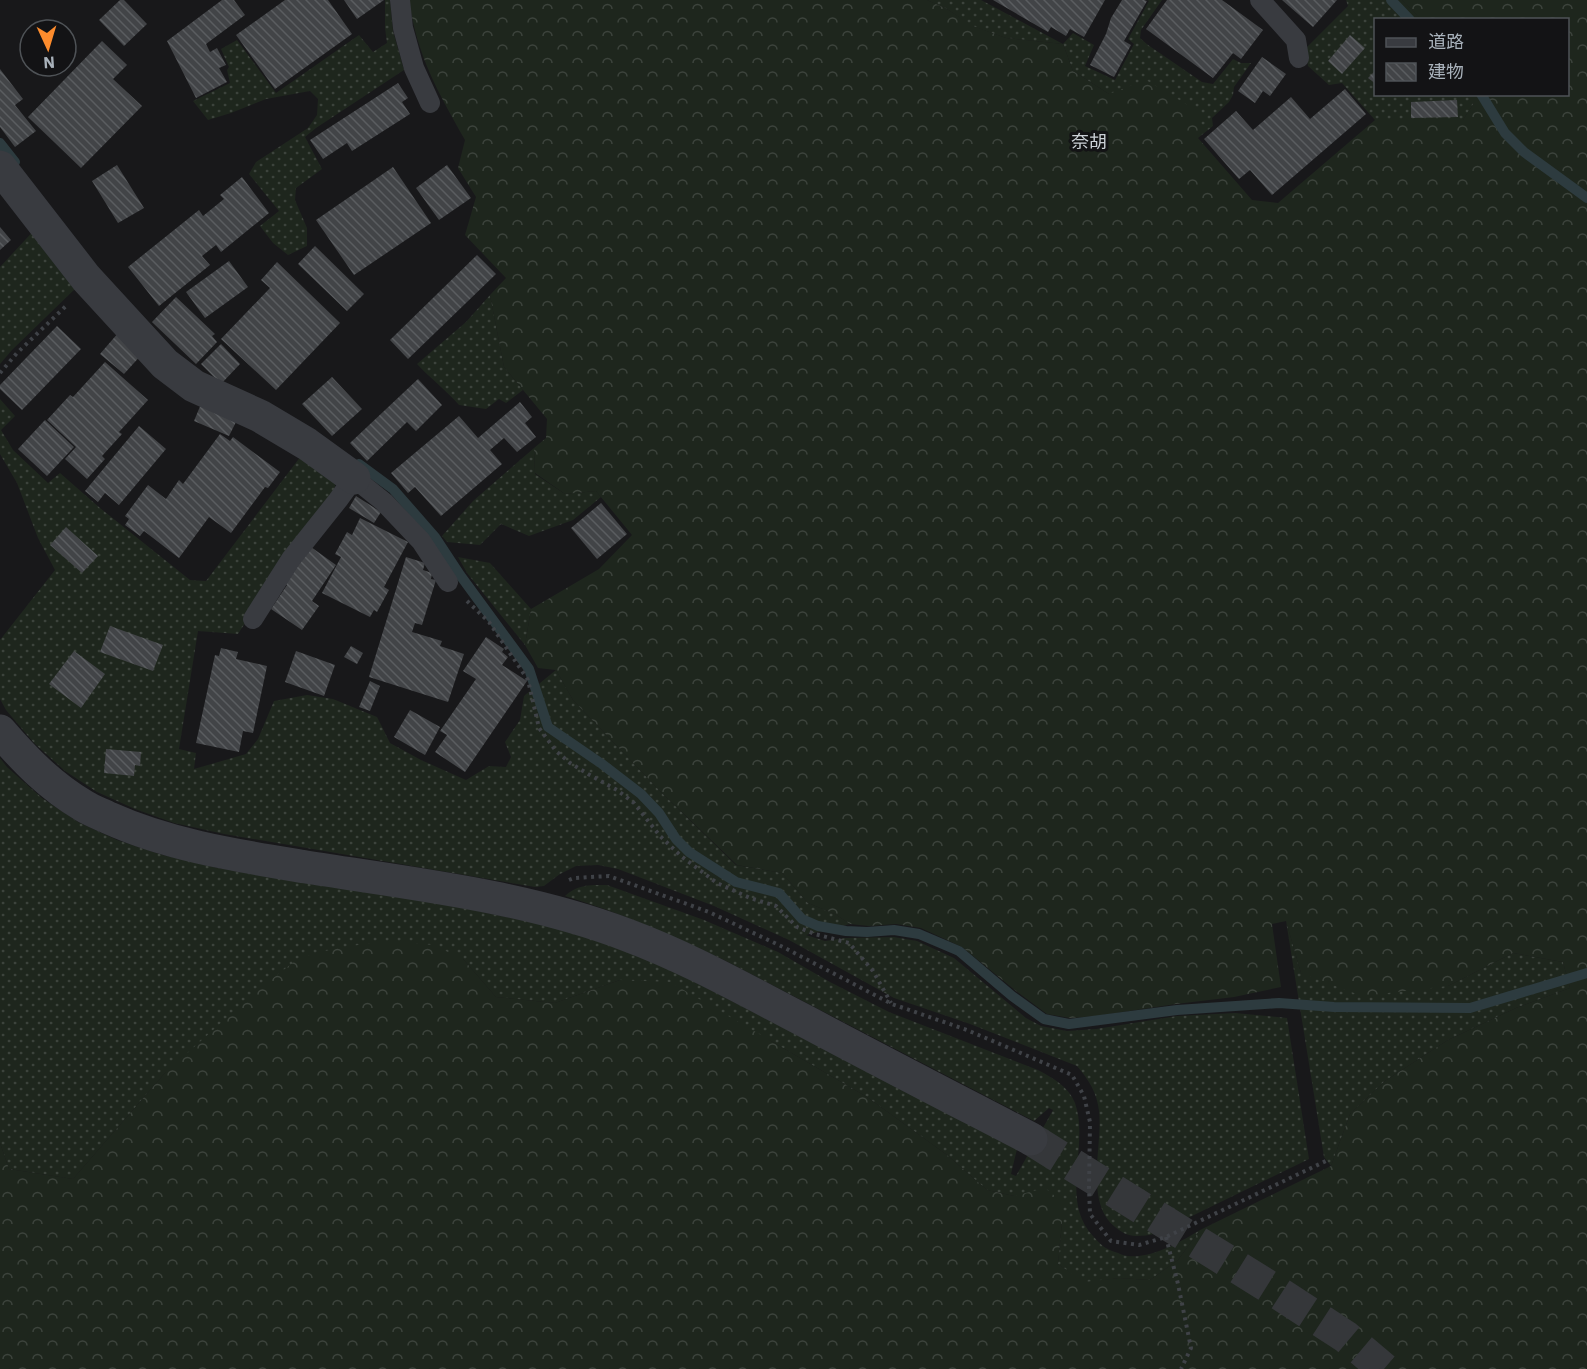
<svg xmlns="http://www.w3.org/2000/svg" width="1587" height="1369" viewBox="0 0 1587 1369" font-family="'IBM Plex Sans','Noto Sans JP',sans-serif">
<defs>
<pattern id="grass-dots" width="8" height="8" patternUnits="userSpaceOnUse" patternTransform="scale(1.5)"><rect width="8" height="8" fill="#1e261d"/><path d="M2 2h.1M6 6h.1" fill="none" stroke="#3c433c" stroke-width="1.8" stroke-linecap="round"/></pattern>
<pattern id="forest-crowns" width="20" height="18" patternUnits="userSpaceOnUse" patternTransform="scale(1.5)"><rect width="20" height="18" fill="#1e261d"/><path d="M2 6a3 3 0 1 1 6 0M12 15a3 3 0 1 1 6 0" fill="none" stroke="#3c433c"/></pattern>
<pattern id="building-back-hatch" width="6" height="6" patternUnits="userSpaceOnUse" patternTransform="scale(1.5)"><rect width="6" height="6" fill="#424447"/><path d="M-1 5l2 2M0 0l6 6M5-1l2 2" fill="none" stroke="#5a5d60"/></pattern>
</defs>
<rect width="100%" height="100%" fill="#18181a"/>
<g fill="url(#grass-dots)">
<polygon points="385,0 390,0 393,31 404,70 316,128 305,137 322,169 296,188 295,200 307,228 307,246 288,255 273,243 260,226 279,211 249,174 256,162 308,128 317,115 318,99 310,91 266,99 231,113 208,120 193,101 230,83 227,70 229,67 221,49 237,40 276,93 359,35 373,52 387,43 385,28"/>
<polygon points="927,0 981,0 1063,44 1073,33 1094,45 1085,66 1115,80 1134,44 1128,39 1149,1 1147,0 1162,0 1141,30 1140,38 1148,45 1202,82 1213,84 1233,59 1241,63 1251,63 1234,87 1233,95 1229,102 1212,118 1213,126 1198,138 1109,94 1073,71 1063,44 1006,38 972,26 947,9"/>
<polygon points="1346,0 1402,0 1421,19 1376,20 1376,94 1474,95 1474,103 1463,120 1375,120 1342,83 1329,85 1308,66 1306,48 1348,6"/>
<polygon points="38,226 80,284 12,350 0,364 0,267"/>
<path d="M490,295L504,367L523,390L506,403L499,399L486,409L459,405C446,390 431,379 417,364L466,322Z"/>
<path d="M0,399L15,416L1,430L13,450L48,483L60,473L100,508L190,580L206,581L304,452L337,477L333,496L288,556L238,634L198,631L179,749L196,753L194,769L246,754L258,739L274,701L307,695L333,699L377,717L390,743L421,760L466,780L489,766L506,767L511,757L505,742L520,720L524,696L556,670L573,700L661,792L736,865L782,873L808,903L835,914L850,924L806,935L825,941L846,938L894,937L917,941L954,958L1026,1018L1041,1026L1067,1031L1096,1029L1177,1016L1235,1013L1287,1018L1309,1159L1155,1234C1149,1235 1142,1236 1136,1236C1128,1236 1121,1232 1115,1227C1084,1202 1103,1146 1099,1111C1097,1093 1089,1080 1077,1066L970,1024L894,998L789,940L714,906L618,869L598,865L576,866L560,874L544,886L535,887L224,834L174,823L135,809L97,792L65,771L34,743L6,710L0,699V640L55,570L38,538L17,483L0,454Z"/>
<polygon points="534,448 535,474 565,494 596,491 601,497 573,520 529,536 501,524 480,545 447,542 442,536 473,501"/>
<polygon points="458,557 490,563 531,609 525,645 467,573"/>
<path d="M0,758L7,767L42,798L78,822L117,840L163,855L218,868L411,897L569,930L664,966L1017,1149L1011,1174L1016,1176L1053,1110L1049,1108L1034,1121L726,961C674,936 621,913 565,896C578,884 590,885 607,885L704,920L778,952L830,982L889,1012L1038,1070C1053,1078 1068,1086 1075,1103C1090,1145 1059,1200 1093,1236C1100,1244 1105,1249 1115,1252C1119,1253 1124,1256 1128,1256C1151,1259 1182,1241 1200,1230L1178,1260L1150,1280L1119,1278L1084,1283L1058,1264L1062,1222L1014,1196L987,1190L947,1155L867,1097L771,1041L620,980L555,1003L496,997L463,959L165,1073L73,1179L9,1169L0,1143Z"/>
<polygon points="1286,921 1301,973 1448,986 1513,953 1563,962 1570,988 1516,1008 1448,1040 1385,1081 1350,1114 1331,1166 1324,1157"/>
</g>
<path fill="url(#forest-crowns)" d="M409,0H927L947,9L973,26L1006,38L1063,44L1073,71L1109,94L1146,80L1201,113L1198,138L1252,200L1278,203L1375,120H1463L1474,103V95L1568,94V20L1421,19L1402,0H1587V1369H0V1143L9,1169L73,1179L165,1073L260,988L299,958L337,948L386,941L433,945L463,959L496,997L555,1003L620,980L670,982L867,1097L947,1155L987,1190L1014,1196L1045,1188L1061,1201L1062,1222L1058,1264L1084,1282L1119,1278L1150,1280L1178,1260L1200,1230L1331,1166L1350,1114L1385,1081L1448,1040L1516,1008L1570,988L1563,962L1513,953L1448,986L1362,996L1301,973L1286,921L1272,924L1281,987L1234,997L1176,1004L1096,1016L1070,1018L1047,1014L1016,991L962,947L921,928L896,924L869,926L850,924L835,914L808,903L782,873L737,865L661,792L573,700L556,670L538,668L525,645L531,609L599,569L632,535L596,491L565,494L535,473L534,448L546,438L547,419L504,367L490,295L506,278L465,235L476,197L458,168L465,140C438,92 417,56 409,0Z"/>
<g fill="none" stroke-linecap="round" stroke-linejoin="round">
<g stroke="#2d3b3f" stroke-width="10">
<polyline points="1391,0 1410,20"/>
<polyline points="1481,94 1505,133 1524,152 1587,198"/>
<polyline points="0,143 15,162"/>
<polyline points="359,464 393,489 435,537 460,575 529,669 548,727 602,764 641,794 659,813 676,839 689,852 736,882 779,893 802,919 818,926 846,931 867,932 894,930 919,934 959,951 1012,996 1044,1019 1069,1024 1177,1010 1279,1003 1334,1007 1470,1008 1587,973"/>
</g>
</g>
<g fill="url(#building-back-hatch)">
<polygon points="120,0 124,0 147,24 124,46 99,20"/>
<polygon points="222,0 234,0 245,15 206,44 210,52 217,48 226,65 219,68 227,82 196,98 167,41"/>
<polygon points="285,0 328,0 352,34 275,89 236,35"/>
<polygon points="344,0 384,0 357,19"/>
<polygon points="993,0 1105,0 1084,37 1070,29 1066,36 1051,27 1048,32"/>
<polygon points="1122,0 1144,0 1147,1 1124,41 1131,45 1114,77 1090,65 1106,34 1111,18"/>
<polygon points="1167,0 1222,0 1263,30 1241,59 1233,53 1213,78 1146,29"/>
<polygon points="1282,0 1337,0 1313,27"/>
<polygon points="1350,35 1365,48 1342,74 1328,61"/>
<polygon points="102,41 127,65 113,79 142,106 81,168 28,117"/>
<polygon points="1262,57 1286,74 1270,96 1263,91 1255,103 1238,91"/>
<polygon points="0,69 23,99 15,105 36,131 15,147 0,127"/>
<polygon points="1376,70 1376,84 1368,78"/>
<polygon points="398,83 408,98 402,102 410,114 352,151 347,143 323,159 310,140"/>
<polygon points="1345,89 1366,114 1272,195 1250,170 1239,179 1204,139 1236,111 1253,130 1291,97 1310,119"/>
<polygon points="1457,100 1458,117 1411,118 1411,102"/>
<polygon points="117,165 144,208 118,223 92,181"/>
<polygon points="447,165 471,198 439,220 416,188"/>
<polygon points="393,167 431,223 354,275 316,220"/>
<polygon points="242,177 269,213 221,252 216,245 202,256 210,265 159,306 128,267 199,210 203,216 224,199 220,195"/>
<polygon points="0,227 11,240 0,250"/>
<polygon points="315,246 364,294 347,311 298,264"/>
<polygon points="477,255 496,274 408,359 390,340"/>
<polygon points="229,261 248,287 205,318 186,292"/>
<polygon points="277,262 340,323 276,390 221,339 270,288 261,280"/>
<polygon points="176,297 215,334 212,336 217,342 196,364 152,322"/>
<polygon points="57,326 81,349 22,410 0,389 0,385"/>
<polygon points="119,332 143,353 124,374 100,354"/>
<polygon points="221,344 240,364 221,384 201,364"/>
<polygon points="105,362 148,400 119,432 122,434 102,456 105,459 87,479 65,459 76,447 47,420 70,395 73,397"/>
<polygon points="332,377 362,409 332,436 302,404"/>
<polygon points="418,379 442,405 416,431 407,422 367,461 350,443"/>
<polygon points="520,402 532,417 525,423 536,437 517,452 504,438 490,450 502,464 441,516 415,487 408,493 391,473 459,416 478,438"/>
<polygon points="201,404 237,420 229,436 194,421"/>
<polygon points="45,420 74,447 47,476 18,449"/>
<polygon points="139,426 166,449 119,505 105,493 98,502 85,491"/>
<polygon points="220,434 230,441 233,437 280,472 268,488 265,487 231,533 209,517 179,558 144,531 140,536 125,525 129,519 125,516 148,485 166,499 179,480 183,484"/>
<polygon points="356,496 381,512 374,523 349,508"/>
<polygon points="601,503 627,534 597,559 571,528"/>
<polygon points="360,518 408,542 384,587 389,590 377,612 374,610 370,617 322,593 341,557 335,554 347,532 352,535"/>
<polygon points="66,527 98,556 82,573 50,545"/>
<polygon points="311,547 336,565 312,601 319,606 302,630 271,609 287,585 285,584"/>
<polygon points="406,557 425,563 423,570 432,573 431,579 436,580 422,625 415,623 412,632 442,641 440,646 464,654 448,702 369,677"/>
<polygon points="110,626 163,645 153,671 100,652"/>
<polygon points="486,637 504,649 502,652 508,657 502,665 527,681 465,772 435,752 447,735 440,731 476,679 463,671"/>
<polygon points="351,646 363,653 357,664 344,657"/>
<polygon points="221,648 238,652 236,659 267,666 253,733 243,731 239,752 196,743 215,655 219,656"/>
<polygon points="74,651 105,674 81,708 49,684"/>
<polygon points="296,651 335,665 324,696 285,682"/>
<polygon points="370,681 380,686 370,711 359,707"/>
<polygon points="410,710 440,727 425,755 394,737"/>
<polygon points="106,749 141,752 140,766 135,765 134,776 104,773"/>
</g>
<g fill="none" stroke-linecap="round" stroke-linejoin="round">
<polyline stroke="#35373a" stroke-width="33" stroke-dasharray="33 16" stroke-linecap="butt" points="1031,1139 1274,1290 1346,1337 1384,1369"/>
<g stroke="#3f4247" stroke-width="4" stroke-dasharray="3 4.5" stroke-linecap="butt">
<polyline points="0,373 17,353 66,306"/>
<polyline points="467,601 489,622 528,680 539,728 556,751 570,763 588,774 617,790 634,803 660,836 681,856 717,883 750,898 776,906 797,927 815,934 849,943 873,971 891,1003"/>
<polyline points="569,880 574,878 609,876 709,912 783,947 892,1004 967,1030 1072,1075 1084,1096 1090,1122 1089,1188 1090,1214 1111,1241 1139,1245 1166,1237 1328,1160"/>
<polyline points="1166,1237 1178,1284 1191,1348 1181,1369"/>
</g>
<g stroke="#393b40" stroke-width="20">
<polyline points="400,0 403,28 414,68 430,103"/>
<polyline points="1260,0 1296,40 1299,58"/>
<polyline points="253,619 291,559 338,500 354,478 384,502 421,541 448,582"/>
</g>
<polyline stroke="#393b40" stroke-width="33" points="0,167 86,278 165,364 194,386 260,416 307,444 354,478"/>
<path stroke="#393b40" stroke-width="33" d="M0,731C25,760 50,786 84,806C92,811 101,814 109,818C171,846 240,856 306,867C414,884 524,896 627,935C689,958 747,991 805,1021C880,1061 956,1100 1031,1139"/>
</g>
<g text-anchor="middle" stroke-width="6" stroke-linejoin="round" paint-order="stroke">
<g font-size="18" fill="#cbd0d6" stroke="#131315">
<text x="1089" y="148">奈胡</text>
</g>
</g>
<rect x="1374" y="18" width="195" height="78" fill="#131315" stroke="#4f5357" stroke-width="1.5"/>
<rect x="1386" y="38" width="30" height="9" fill="#393b40" stroke="#4f5357" stroke-width="1.5"/>
<text x="1428" y="48" font-size="18" fill="#a9b2bb">道路</text>
<rect x="1386" y="63" width="30" height="18" fill="url(#building-back-hatch)" stroke="#4f5357" stroke-width="1.5"/>
<text x="1428" y="78" font-size="18" fill="#a9b2bb">建物</text>
<g transform="translate(48 48) rotate(176)"><circle r="28" fill="#131315" stroke="#4f5357" stroke-width="1.5"/>
<path d="M0-4.5L10 22L0 15L-10 22Z" fill="#fd8c2d"/>
<text y="-9" font-size="16" font-weight="bold" text-anchor="middle" fill="#a9b2bb">N</text>
</g>
</svg>
